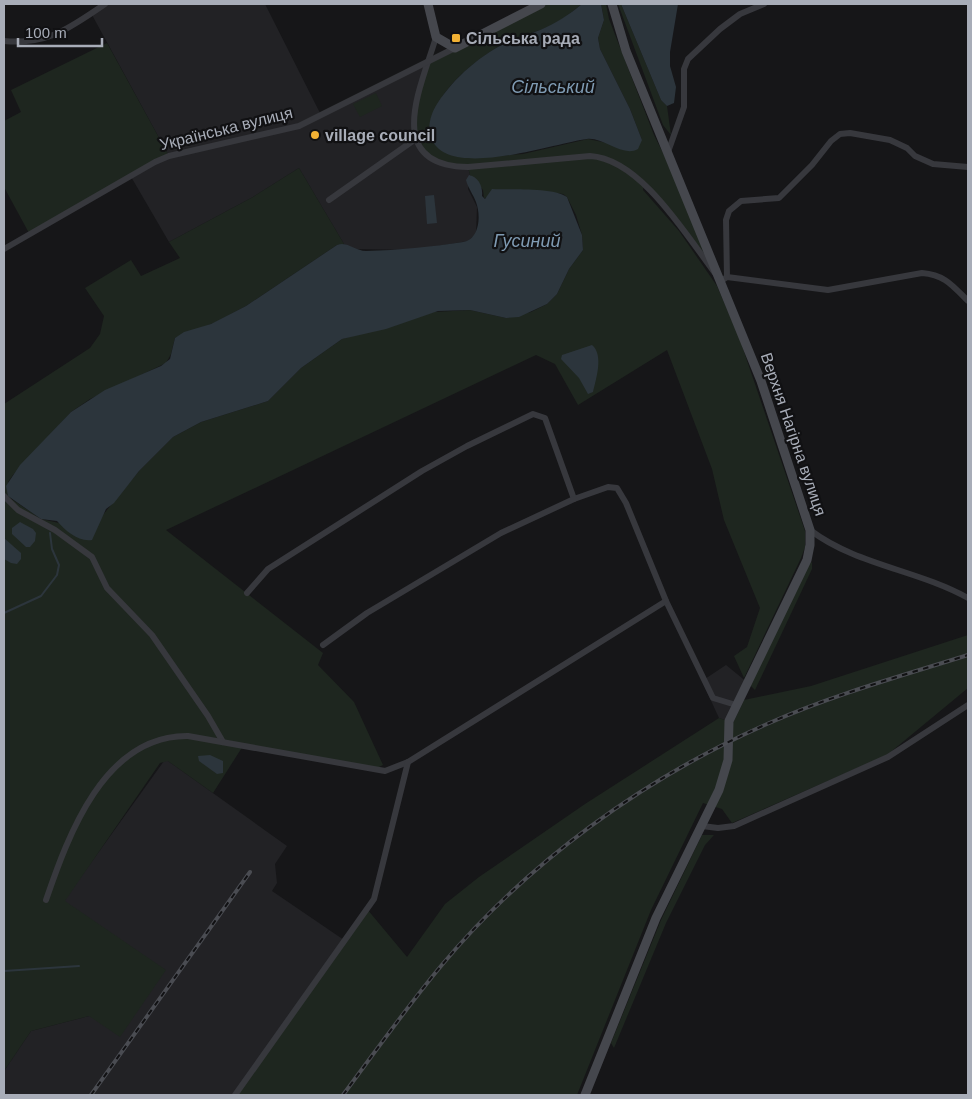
<svg xmlns="http://www.w3.org/2000/svg" width="972" height="1099" viewBox="0 0 972 1099" font-family="Helvetica,sans-serif">
<rect width="100%" height="100%" fill="#161618"/>
<g fill="#222225">
<polygon points="105,4 265,4 321,115 429,62 468,167 470,175 468,189 477,207 476,234 468,241 414,250 354,249 344,244 299,168 253,197 169,242 130,175 169,156 91,13"/>
<polygon points="726,665 748,683 733,723 719,718 702,681"/>
<polygon points="164,761 168,761 287,846 275,864 277,883 272,891 344,940 235,1095 4,1095 4,1071 31,1031 89,1016 165,970 65,902 65,899"/>
</g>
<g fill="#1e261f">
<path d="M541,4H582C570,14 555,25 540,30C530,34 520,35 511,40C479,55 424,98 430,138L445,152L467,158L523,154L588,139L607,143L642,140L630,109L600,49L598,38L604,20L601,4H606L609,19L654,135L664,155L705,252L703,254L644,184L643,190L679,231L717,286L739,337L805,531V547L801,558L744,678L734,656L747,647L760,608L724,520L712,469L667,350L578,405L555,364L536,355L166,530L323,653L318,665L354,702L383,765L375,769L243,746L213,793L168,761L160,763L65,901L166,970L120,1037L89,1016L31,1031L4,1071V404L90,348L100,334L104,316L85,288L131,260L141,276L180,258L169,242L253,197L299,168L344,244L337,245L246,306L216,322L175,338L171,354L166,363L90,399L71,412L13,475L8,482L10,498L41,519L59,523L102,516L139,471L173,437L201,422L268,401L301,368L342,339L434,312L470,310L506,318L531,312L547,304L557,294L569,269L583,250L582,235L576,215L567,197L563,194L544,191L484,198L483,190L470,175L468,167H459L426,154L413,122L429,62Z"/>
<polygon points="618,4 621,4 661,100 667,106 671,135 663,125"/>
<polygon points="107,43 169,156 29,233 4,187 4,121 21,112 11,90"/>
<polygon points="376,93 382,106 360,117 353,104"/>
<polygon points="812,562 812,569 755,690 748,683 802,570"/>
<polygon points="968,635 968,688 887,755 732,823 722,809 703,803 651,910 577,1095 235,1095 367,909 407,957 445,904 479,877 585,804 719,718 733,723 744,700 811,686"/>
<polygon points="702,835 714,835 705,845 666,923 614,1048 611,1043 661,920"/>
</g>
<g fill="#2c353c">
<path d="M582,4H601L604,20L598,38L600,49L630,109L642,140L638,149C623,158 604,137 587,139C554,143 451,180 432,140C426,129 431,113 437,104C454,77 483,53 511,40C521,35 531,34 540,30C555,24 570,14 582,4Z"/>
<polygon points="621,4 678,4 670,52 670,66 676,87 674,103 667,106 661,100"/>
<path d="M469,175C479,177 483,187 482,196L485,199L492,189C511,190 553,187 567,197L582,235L583,250L569,269L557,294L547,304L519,317L506,318L470,310L438,311L386,329L342,339L301,368L268,401L201,422L173,437L139,471L114,503L106,509L92,540C78,542 66,531 57,521L41,519L8,496L6,486L20,465L71,412L105,390L161,366L170,359L175,338L184,332L211,324L246,306L337,245C347,241 355,251 366,251C399,250 430,247 463,242C480,239 481,215 476,202C473,194 468,188 466,180Z"/>
<polygon points="434,195 437,223 427,224 425,196"/>
<path d="M592,345C604,355 596,379 593,392L588,394L579,378L561,359L562,355Z"/>
<polygon points="20,522 33,529 36,533 35,541 30,547 26,547 12,534 12,528"/>
<polygon points="4,538 21,553 21,559 17,564 11,563 4,559"/>
<polygon points="210,755 223,761 223,773 217,774 199,761 198,756"/>
</g>
<g fill="none" stroke-linecap="round" stroke-linejoin="round">
<g stroke="#2c353c" stroke-width="2">
<polyline points="4,613 41,596 57,575 59,565 52,549 50,533"/>
<polyline points="4,971 79,966"/>
</g>
<g stroke="#37383d" stroke-width="6">
<path d="M436,37C422,85 381,166 468,167L590,156C643,159 690,242 721,281L727,277L828,290L922,273C945,275 952,285 968,301"/>
<path d="M4,41C49,45 69,28 105,4"/>
<polyline points="668,152 684,107 684,69 688,59 720,29 740,14 764,4"/>
<polyline points="329,200 417,138"/>
<polyline points="4,249 155,162 169,156 299,126 455,48"/>
<polyline points="727,277 726,220 729,211 741,201 779,198 812,165 831,141 840,134 850,133 890,140 907,148 915,156 933,164 968,167"/>
<polyline points="4,496 18,510 55,530 92,557 107,588 152,635 208,716 223,742"/>
<path d="M810,530C856,565 918,570 968,598"/>
<polyline points="247,593 268,569 422,471 467,446 533,414 545,418 574,499 608,487 617,488 626,503 666,601 713,698 736,705"/>
<polyline points="323,645 367,613 501,533 574,499"/>
<polyline points="702,826 718,828 734,826 888,757 968,705"/>
<path d="M46,900C68,836 104,735 188,736L385,771L408,762L666,601"/>
<polyline points="235,1095 374,899 408,762"/>
</g>
<g stroke="#45474d" stroke-width="9">
<polyline points="428,4 436,37 455,48 541,4"/>
<polyline points="585,1095 656,918 719,790 728,760 729,721 807,560 810,545 810,530 761,381 626,51 612,4"/>
</g>
<g stroke="#4a4c52" stroke-width="4">
<g id="rail">
<polyline points="91,1095 250,872"/>
<path d="M343,1095C375,1052 406,1008 441,966C527,863 644,778 767,724C832,695 901,676 968,655"/>
</g>
</g>
<use href="#rail" stroke="#111113" stroke-width="2" stroke-dasharray="5.5" stroke-linecap="butt"/>
</g>
<g fill="#f2b134" stroke="#111113" stroke-width="2">
<rect x="451" y="33" width="10" height="10" rx="2.5"/>
<circle cx="315" cy="135" r="5"/>
</g>
<g text-anchor="middle" stroke-width="4.5" stroke-linejoin="round" paint-order="stroke">
<g font-size="16" font-weight="bold" fill="#a8adb8" stroke="#111113" text-anchor="start">
<text x="466" y="44">Сільська рада</text>
<text x="325" y="141">village council</text>
</g>
<g font-size="16" fill="#a8adb8" stroke="#111113">
<text transform="translate(226 128) rotate(-14)" y="6">Українська вулиця</text>
<text transform="translate(794 434) rotate(71)" y="6">Верхня Нагірна вулиця</text>
</g>
<g font-size="18" font-style="italic" fill="#7f9bb3" stroke="#111113">
<text x="553" y="93">Сільський</text>
<text x="527" y="247">Гусиний</text>
</g>
</g>
<rect width="972" height="1099" fill="none" stroke="#a8adb8" stroke-width="10"/>
<path d="M18 38v8h84v-8" fill="none" stroke="#a8adb8" stroke-width="2.5"/>
<text x="25" y="38" font-size="15" fill="#a8adb8" stroke="#111113" stroke-width="4" paint-order="stroke">100 m</text>
</svg>
